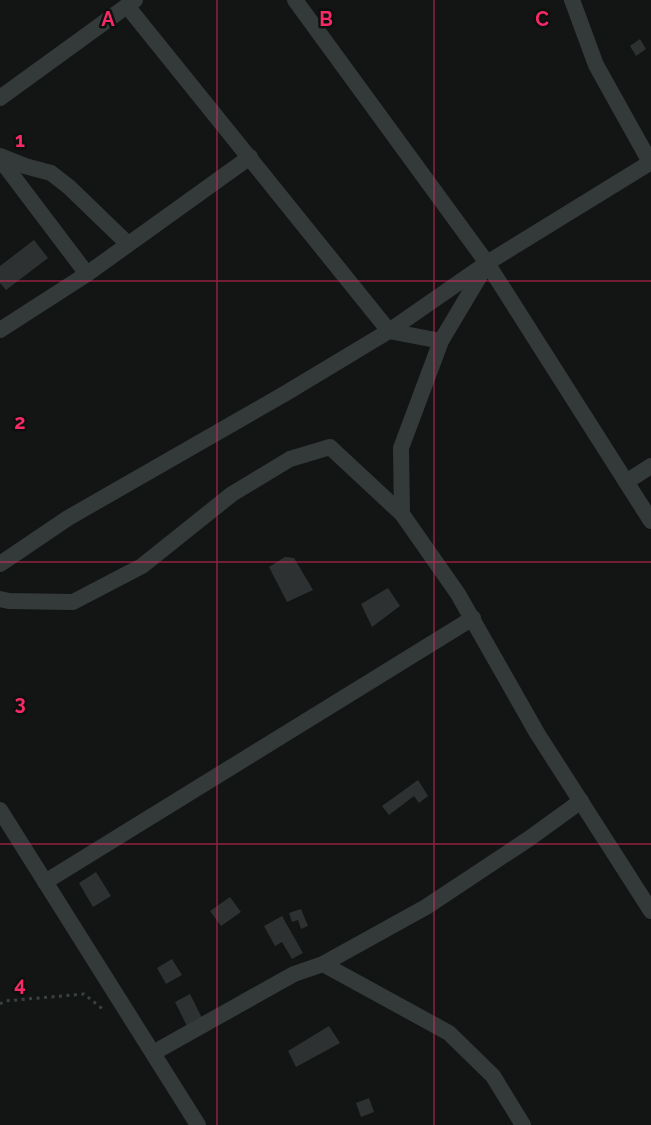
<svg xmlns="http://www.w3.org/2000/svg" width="651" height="1125" viewBox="0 0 651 1125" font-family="Raleway,sans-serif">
<rect width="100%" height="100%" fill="#131515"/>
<g fill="#2e3131">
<polygon points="640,39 646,49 636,56 630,46"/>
<polygon points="34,240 48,258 6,290 0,283 0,266"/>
<polygon points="285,557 294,558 313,590 287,602 269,567"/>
<polygon points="388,588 400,606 372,627 361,604"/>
<polygon points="418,780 428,796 419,803 414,796 389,815 382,806"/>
<polygon points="96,872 111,896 93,907 79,883"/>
<polygon points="230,897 241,912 221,926 210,911"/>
<polygon points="301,909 308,926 301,929 298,920 292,922 289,913"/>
<polygon points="282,916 303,953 292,959 282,942 275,946 264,926"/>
<polygon points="172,959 182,975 166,984 157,968"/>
<polygon points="190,994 202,1018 187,1026 175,1002"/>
<polygon points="329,1026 340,1043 296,1067 288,1051"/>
<polygon points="369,1098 374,1112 361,1117 356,1103"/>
</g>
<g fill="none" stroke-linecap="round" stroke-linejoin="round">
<polyline stroke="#3a4140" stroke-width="3" stroke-dasharray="3 4.5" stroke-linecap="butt" points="0,1004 5,1001 84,994 105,1011"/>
<g stroke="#343a3a" stroke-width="16">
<polyline points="295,0 487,263 651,521"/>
<polyline points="572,0 596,65 650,162"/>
<polyline points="127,6 389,331 441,341"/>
<polyline points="0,98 135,0"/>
<polyline points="0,156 25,166 51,173 69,187 128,244"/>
<polyline points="0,159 87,274"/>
<polyline points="0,330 87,274 250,157"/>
<polyline points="626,482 651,466"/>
<polyline points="402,514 401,448 441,341 484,269"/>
<polyline points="0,564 68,518 286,393 389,331 487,263 651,162"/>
<polyline points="0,599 9,601 73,602 142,566 232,494 290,459 330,447 402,514 458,594 537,733 651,911"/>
<polyline points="0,810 198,1125"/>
<polyline points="45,882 473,618"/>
<polyline points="323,964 449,1033 493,1076 523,1125"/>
<polyline points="153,1053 294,974 323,964 426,907 530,838 581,801"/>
</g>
</g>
<path fill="none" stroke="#f72a66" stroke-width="1.5" stroke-opacity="0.55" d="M217,0V1125M434,0V1125M0,281H651M0,562H651M0,844H651"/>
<g font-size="20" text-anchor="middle" font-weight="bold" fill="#f72a66" stroke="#0e1010" stroke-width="5" stroke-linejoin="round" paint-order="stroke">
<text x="108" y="26">A</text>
<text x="326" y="26">B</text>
<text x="542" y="26">C</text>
<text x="20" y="147">1</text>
<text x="20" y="429">2</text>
<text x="20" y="710">3</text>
<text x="20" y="991">4</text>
</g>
</svg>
